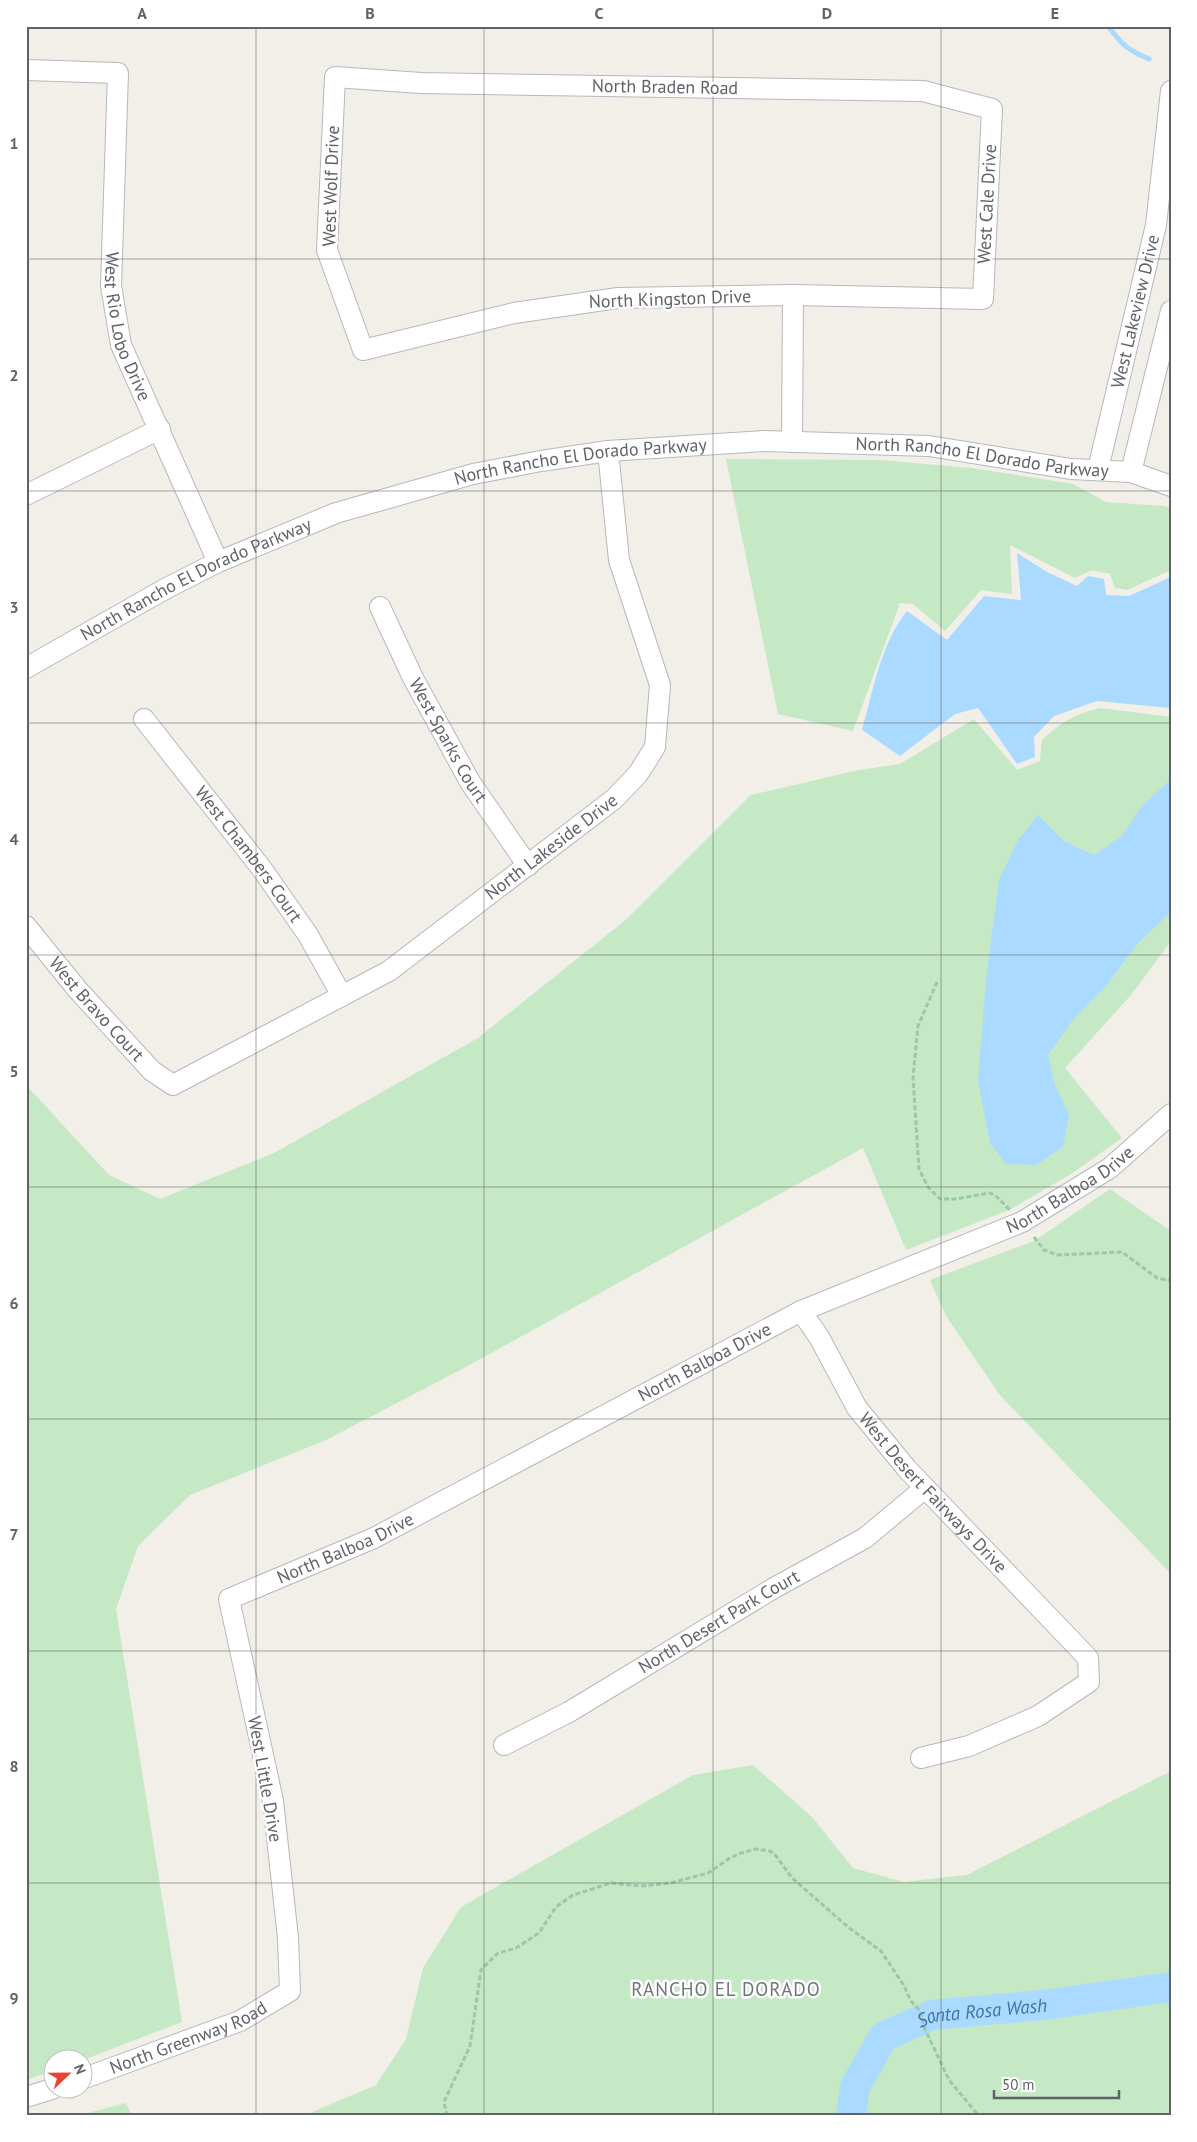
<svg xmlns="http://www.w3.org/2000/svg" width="1197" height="2142" viewBox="0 0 1197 2142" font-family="'PT Sans',sans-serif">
<rect width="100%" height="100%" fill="#f1efe8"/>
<g fill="#c5e8c5">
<polygon points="726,459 880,460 971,468 1073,484 1106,502 1164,506 1171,508 1171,570 1127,590 1115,588 1110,574 1092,570 1075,578 1010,545 1012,594 981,590 945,631 913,604 900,603 853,731 778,714"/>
<path d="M1100,708L1171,717V941L1131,995L1065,1068L1122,1138L1071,1174L1009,1210L906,1250L863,1148L464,1368L326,1440L190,1495L138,1546L116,1609L182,2022L83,2060H52V2071L26,2080V1085L109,1175L160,1199L274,1153L478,1038L627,919L751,795L859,770L900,764L974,719L1017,770L1040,761L1042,740C1061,722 1075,714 1100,708Z"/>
<polygon points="1110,1189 1171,1231 1171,1574 999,1394 946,1316 930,1280 1034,1241"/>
<polygon points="753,1765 812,1817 853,1868 904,1882 967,1875 1171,1771 1171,2116 303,2116 376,2085 406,2039 423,1968 461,1907 693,1775"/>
<polygon points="126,2103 132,2116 76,2116"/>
</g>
<g fill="#aadaff">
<path d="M1017,553L1047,572L1077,586L1088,576L1104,579L1106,595L1129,596L1171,577V708L1097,701L1054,716L1034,737L1035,757L1017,764L978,708L955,714L900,756L862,730C873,691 881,643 907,611L947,640L984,596L1021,600Z"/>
<polygon points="1171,779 1171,912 1138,943 1107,985 1072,1021 1048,1055 1055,1085 1069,1115 1063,1147 1036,1165 1006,1164 990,1143 978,1080 986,980 999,880 1018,840 1038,815 1065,842 1094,855 1122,836 1142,806"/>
</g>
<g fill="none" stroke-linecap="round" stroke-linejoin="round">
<path stroke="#aadaff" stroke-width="5" d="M1108,26C1122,45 1128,50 1149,59"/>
<path stroke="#aadaff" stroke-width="30" id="s1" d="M851,2116L855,2087L883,2037L932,2015L1043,2005L1171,1987"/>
<g stroke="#b5b8bc" stroke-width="22">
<g id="minor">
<path id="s2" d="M26,70L118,73L111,286L121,345L218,562"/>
<polygon points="335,77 421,83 923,91 992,109 983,299 793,295 618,298 514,313 363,350 327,250"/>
<polyline points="792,442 793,295"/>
<path id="s3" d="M1098,469L1156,225L1171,91"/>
<polyline points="1131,472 1171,311"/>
<polyline points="26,495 160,429"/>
<path id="s4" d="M380,607L413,678L470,782L528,866"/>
<path id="s5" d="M26,668L165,589L218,562L336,513L473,474L541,461L608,451L765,441L929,446L1071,469L1131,472L1171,486"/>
<path id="s6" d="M144,719L262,869L308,935L342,996"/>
<path id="s7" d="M26,926L77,989L152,1071L173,1085L389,971L614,799L638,774L655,747L660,685L619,560L608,451"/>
<path id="s8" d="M801,1311L819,1337L857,1408L907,1469L1088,1658L1089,1682L1038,1716L969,1746L921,1758"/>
<path id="s9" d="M504,1745L569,1712L774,1588L865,1538L925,1488"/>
<path id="s10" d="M82,2079L240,2021L290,1991L288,1938L273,1801L229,1599L374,1538L801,1311L1022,1222L1110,1168L1171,1114"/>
<polyline points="26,2097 52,2089"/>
</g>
</g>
<g stroke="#9cc7a9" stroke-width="3" stroke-dasharray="5 2.5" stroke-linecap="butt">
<polyline points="937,982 918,1026 913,1077 919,1169 928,1187 940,1199 956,1199 989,1193 995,1195 1010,1210"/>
<polyline points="1034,1237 1044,1250 1058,1255 1122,1252 1157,1278 1171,1281"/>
<polyline points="447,2116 444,2102 470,2046 481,1970 498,1953 516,1948 539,1933 556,1907 573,1895 611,1883 640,1886 671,1883 708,1873 730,1858 741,1853 756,1849 770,1851 776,1856 792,1878 848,1927 881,1951 903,1984 911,2001 920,2011 924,2027 949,2080 979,2116"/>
</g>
<use href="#minor" stroke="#fff" stroke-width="20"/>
</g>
<path fill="none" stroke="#5f6368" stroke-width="1" stroke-opacity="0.55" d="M256,26V2116M484,26V2116M713,26V2116M941,26V2116M26,259H1171M26,491H1171M26,723H1171M26,955H1171M26,1187H1171M26,1419H1171M26,1651H1171M26,1883H1171"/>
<g text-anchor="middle" stroke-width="5" stroke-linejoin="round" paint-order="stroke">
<g font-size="18" fill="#5f6368" stroke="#fff">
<text transform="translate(665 87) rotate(1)" y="6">North Braden Road</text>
<text transform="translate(331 186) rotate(-88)" y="6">West Wolf Drive</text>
<text transform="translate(987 204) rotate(-87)" y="6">West Cale Drive</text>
<text transform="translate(670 299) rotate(-2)" y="6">North Kingston Drive</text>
<text dy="6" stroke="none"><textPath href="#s3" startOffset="162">West Lakeview Drive</textPath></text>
<text dy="6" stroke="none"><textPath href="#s2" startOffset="348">West Rio Lobo Drive</textPath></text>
<text dy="6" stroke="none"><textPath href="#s5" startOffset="1002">North Rancho El Dorado Parkway</textPath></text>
<text dy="6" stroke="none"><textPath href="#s5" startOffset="598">North Rancho El Dorado Parkway</textPath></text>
<text dy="6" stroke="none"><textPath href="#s5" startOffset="192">North Rancho El Dorado Parkway</textPath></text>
<text dy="6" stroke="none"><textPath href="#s4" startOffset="150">West Sparks Court</textPath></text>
<text dy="6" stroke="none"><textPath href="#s7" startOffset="666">North Lakeside Drive</textPath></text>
<text dy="6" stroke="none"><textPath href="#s6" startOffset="171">West Chambers Court</textPath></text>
<text dy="6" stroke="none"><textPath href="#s7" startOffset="109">West Bravo Court</textPath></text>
<text dy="6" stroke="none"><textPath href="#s10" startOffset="1561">North Balboa Drive</textPath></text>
<text dy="6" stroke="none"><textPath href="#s10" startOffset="1156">North Balboa Drive</textPath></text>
<text dy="6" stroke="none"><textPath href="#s8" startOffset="226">West Desert Fairways Drive</textPath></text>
<text dy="6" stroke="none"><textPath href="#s10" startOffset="751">North Balboa Drive</textPath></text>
<text dy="6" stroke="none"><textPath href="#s9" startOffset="248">North Desert Park Court</textPath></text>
<text transform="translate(265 1779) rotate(80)" y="6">West Little Drive</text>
<text dy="6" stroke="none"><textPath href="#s10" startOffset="114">North Greenway Road</textPath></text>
</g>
<g font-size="19" letter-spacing="1" fill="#70757a" stroke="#fff">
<text x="726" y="1996">RANCHO EL DORADO</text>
</g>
<g font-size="19" font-style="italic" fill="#4174aa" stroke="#fff">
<text dy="7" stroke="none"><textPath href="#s1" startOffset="190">Santa Rosa Wash</textPath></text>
</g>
</g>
<rect width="1197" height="2142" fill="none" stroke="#ffffff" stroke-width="55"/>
<g transform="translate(68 2074) rotate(68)"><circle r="24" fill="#ffffff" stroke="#bfc1c3"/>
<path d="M0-4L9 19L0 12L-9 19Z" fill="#ea4335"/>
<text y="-8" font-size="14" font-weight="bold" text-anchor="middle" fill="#5f6368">N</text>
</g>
<path d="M994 2090v8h125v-8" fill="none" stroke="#5f6368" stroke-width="2.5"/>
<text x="1002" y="2090" font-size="15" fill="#5f6368" stroke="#ffffff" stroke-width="4" paint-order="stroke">50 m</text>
<rect x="28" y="28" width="1142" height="2086" fill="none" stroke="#5f6368" stroke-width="2"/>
<g font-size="16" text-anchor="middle" font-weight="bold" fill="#5f6368">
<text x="142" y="19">A</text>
<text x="370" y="19">B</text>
<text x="599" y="19">C</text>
<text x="827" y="19">D</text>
<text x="1055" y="19">E</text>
<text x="14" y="149">1</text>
<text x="14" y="381">2</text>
<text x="14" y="613">3</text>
<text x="14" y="845">4</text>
<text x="14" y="1077">5</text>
<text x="14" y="1309">6</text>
<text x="14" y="1540">7</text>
<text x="14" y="1772">8</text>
<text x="14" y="2004">9</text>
</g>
</svg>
